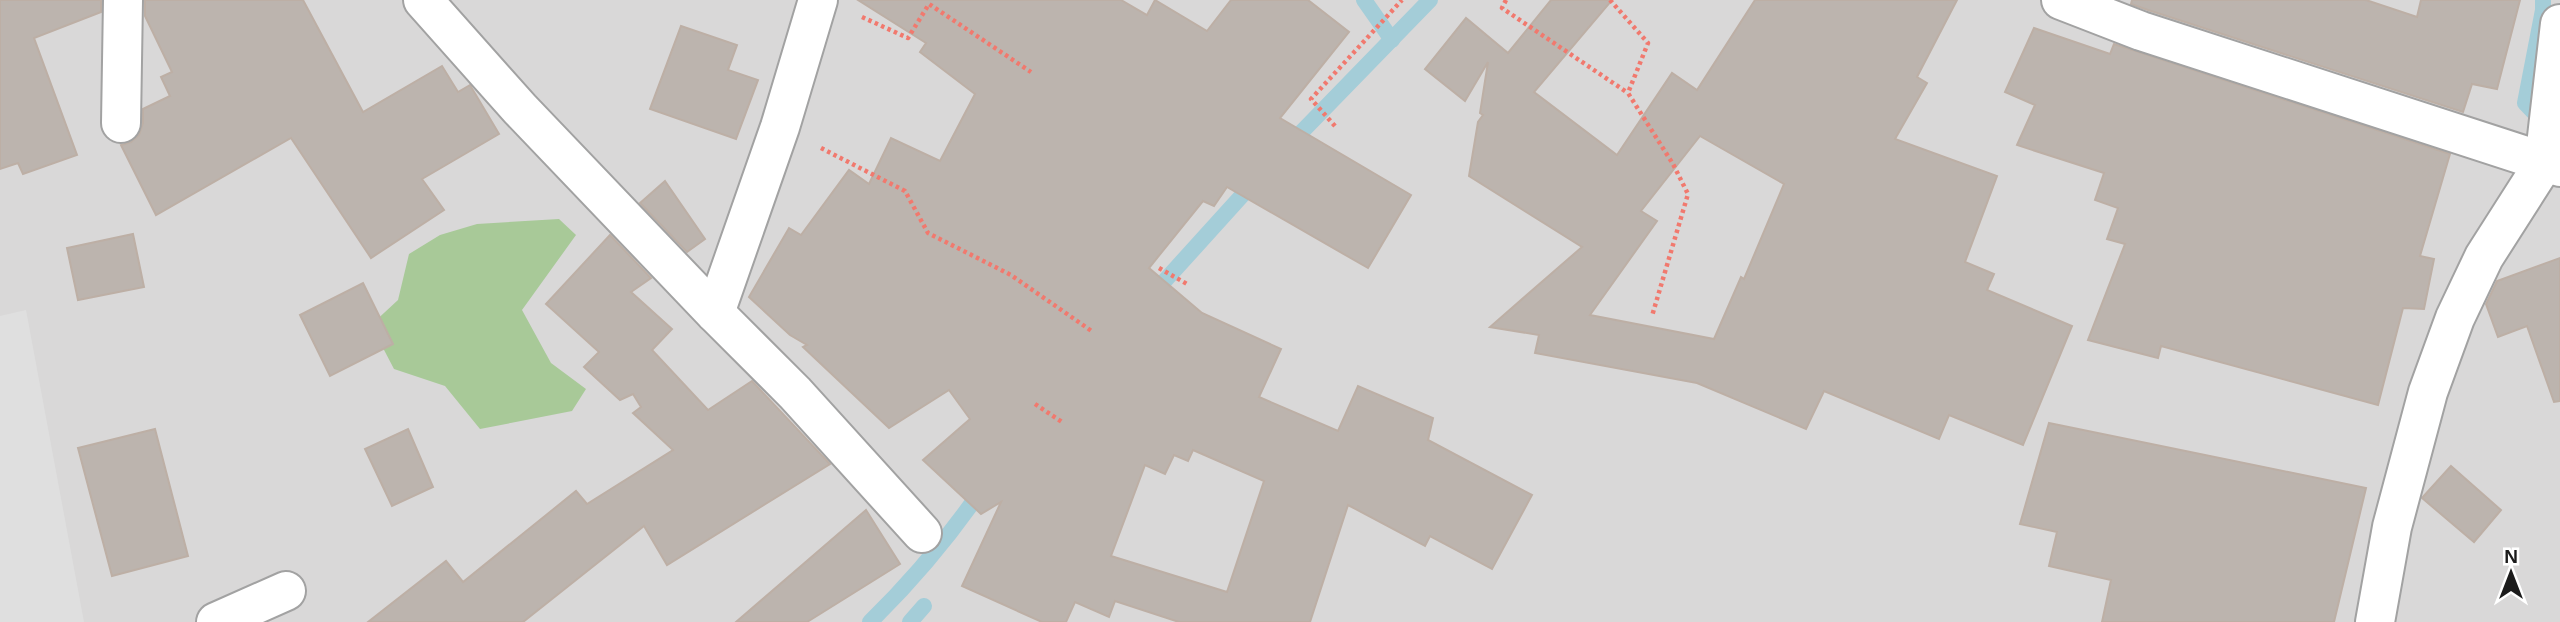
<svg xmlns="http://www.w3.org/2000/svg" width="2560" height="622" viewBox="0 0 2560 622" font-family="Arial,sans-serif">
<rect width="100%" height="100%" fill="#ece8e1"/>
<rect fill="#d9d8d8" x="0" y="0" width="2560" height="622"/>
<polygon fill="#a8c998" points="559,219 576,235 522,310 551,363 586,389 572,411 480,429 445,386 394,369 371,325 398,300 409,254 440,235 477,224"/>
<polygon fill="#dfdfdf" points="26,310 84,622 0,622 0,316"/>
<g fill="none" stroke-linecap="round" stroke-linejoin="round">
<g stroke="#a4cdd8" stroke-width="16">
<polyline points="1364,0 1392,40"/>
<polyline points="2543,0 2543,10 2525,103 2545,124"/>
<polyline points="1288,146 1430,0"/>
<polyline points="1151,296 1256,180"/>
<path d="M870,622C912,581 949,537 982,489"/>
<polyline points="910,622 924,606"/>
</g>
</g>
<g fill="#bcb4ae" stroke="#bdafa5" stroke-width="2" fill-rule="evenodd">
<polygon points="0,0 101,0 101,12 34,38 77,155 23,174 18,163 0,169"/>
<polygon points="145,0 303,0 363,112 442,66 458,92 470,85 499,134 422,179 444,210 371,258 291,138 156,215 121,145 131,142 139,135 143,123 143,109 170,96 161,77 172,72 145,16"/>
<path d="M858,0H1121L1147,15L1155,0L1207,31L1231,0H1308L1349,32L1280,118L1411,195L1368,268L1227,187L1214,206L1203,201L1149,268L1202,313L1281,349L1259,397L1338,431L1358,386L1433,418L1428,440L1532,495L1492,569L1430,536L1425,546L1348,505L1310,622H1179L1115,601L1109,617L1075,602L1066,622H1042L962,586L1001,502L981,514L923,460L970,419L949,390L889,428L803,347L807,345L790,335L749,297L789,228L801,235L849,170L869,184L891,138L940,161L975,94L920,52L926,43ZM1193,450L1264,481L1227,592L1111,556L1145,465L1165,474L1174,455L1188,461Z"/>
<path d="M1551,0H1612L1534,92L1617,155L1672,73L1697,90L1755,0H1957L1917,77L1927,83L1895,139L1997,176L1965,262L1994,274L1987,290L2072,326L2023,445L1949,415L1939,439L1824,391L1806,429L1697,383L1535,353L1539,335L1490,327L1582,247L1469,176L1478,122L1483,115L1480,113L1488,62L1465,101L1425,69L1466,18L1508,53ZM1700,136L1784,184L1744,279L1741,277L1714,339L1590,315L1657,221L1641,211Z"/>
<polygon points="2132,0 2366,0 2417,17 2421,0 2520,0 2497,89 2472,84 2463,112 2148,10 2131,4"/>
<polygon points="681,26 737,45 728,70 758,80 736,139 650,109"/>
<polygon points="2034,28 2110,54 2114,44 2450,154 2420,256 2434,259 2424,309 2403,308 2378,405 2161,346 2158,358 2088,340 2125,244 2107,239 2118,208 2095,200 2104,173 2017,145 2035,105 2005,92"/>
<polygon points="665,181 705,239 687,252 640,203"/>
<polygon points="133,234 144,287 78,300 67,248"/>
<polygon points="610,235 651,278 631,292 672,329 652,350 708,410 752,381 830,464 667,565 644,526 523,622 368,622 446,561 463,582 576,491 587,504 673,450 633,413 641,407 633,394 620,400 584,367 599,352 546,304"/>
<polygon points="2560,258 2560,401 2554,402 2527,326 2498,337 2486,304 2497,281"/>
<polygon points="363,283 393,344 330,376 300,315"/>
<polygon points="2049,423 2366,488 2334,622 2102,622 2111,580 2049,566 2057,532 2020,524"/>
<polygon points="155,429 188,556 112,576 78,448"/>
<polygon points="408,429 433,487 392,506 365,449"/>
<polygon points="2451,466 2501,510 2474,542 2422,498"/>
<polygon points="866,510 900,564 807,622 736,622"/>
</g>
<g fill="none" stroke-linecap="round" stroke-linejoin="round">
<g stroke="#a2a2a2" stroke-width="42">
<g id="minor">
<polyline points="423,0 520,109 715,313"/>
<polyline points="818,0 780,127 715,313 795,393 922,533"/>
<polyline points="2061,0 2141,31 2560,167"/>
<polyline points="121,123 123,0"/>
<polyline points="216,622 286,591"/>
<polyline points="2375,622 2392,527 2428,392 2455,318 2484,257 2544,163 2560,24"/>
</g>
</g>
<g stroke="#f1796e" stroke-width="4.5" stroke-dasharray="3.5 3.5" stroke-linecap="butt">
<polyline points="1506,0 1502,8 1628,93"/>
<polyline points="1610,0 1648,43 1628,93 1673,164 1688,194 1652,316"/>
<polyline points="862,17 908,38 929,4 1031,72"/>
<polyline points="1335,126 1311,99 1402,0"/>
<polyline points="821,148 905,191 928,233 1011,275 1093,332"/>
<polyline points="1159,268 1187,284"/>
<polyline points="1035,404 1062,422"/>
</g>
<use href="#minor" stroke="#fff" stroke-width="38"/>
</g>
<g transform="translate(2511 573)" stroke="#ffffff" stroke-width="5" paint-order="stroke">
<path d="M0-5L12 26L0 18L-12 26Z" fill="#1b1b1b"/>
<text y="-10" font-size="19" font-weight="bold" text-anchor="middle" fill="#1b1b1b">N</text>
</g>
</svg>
